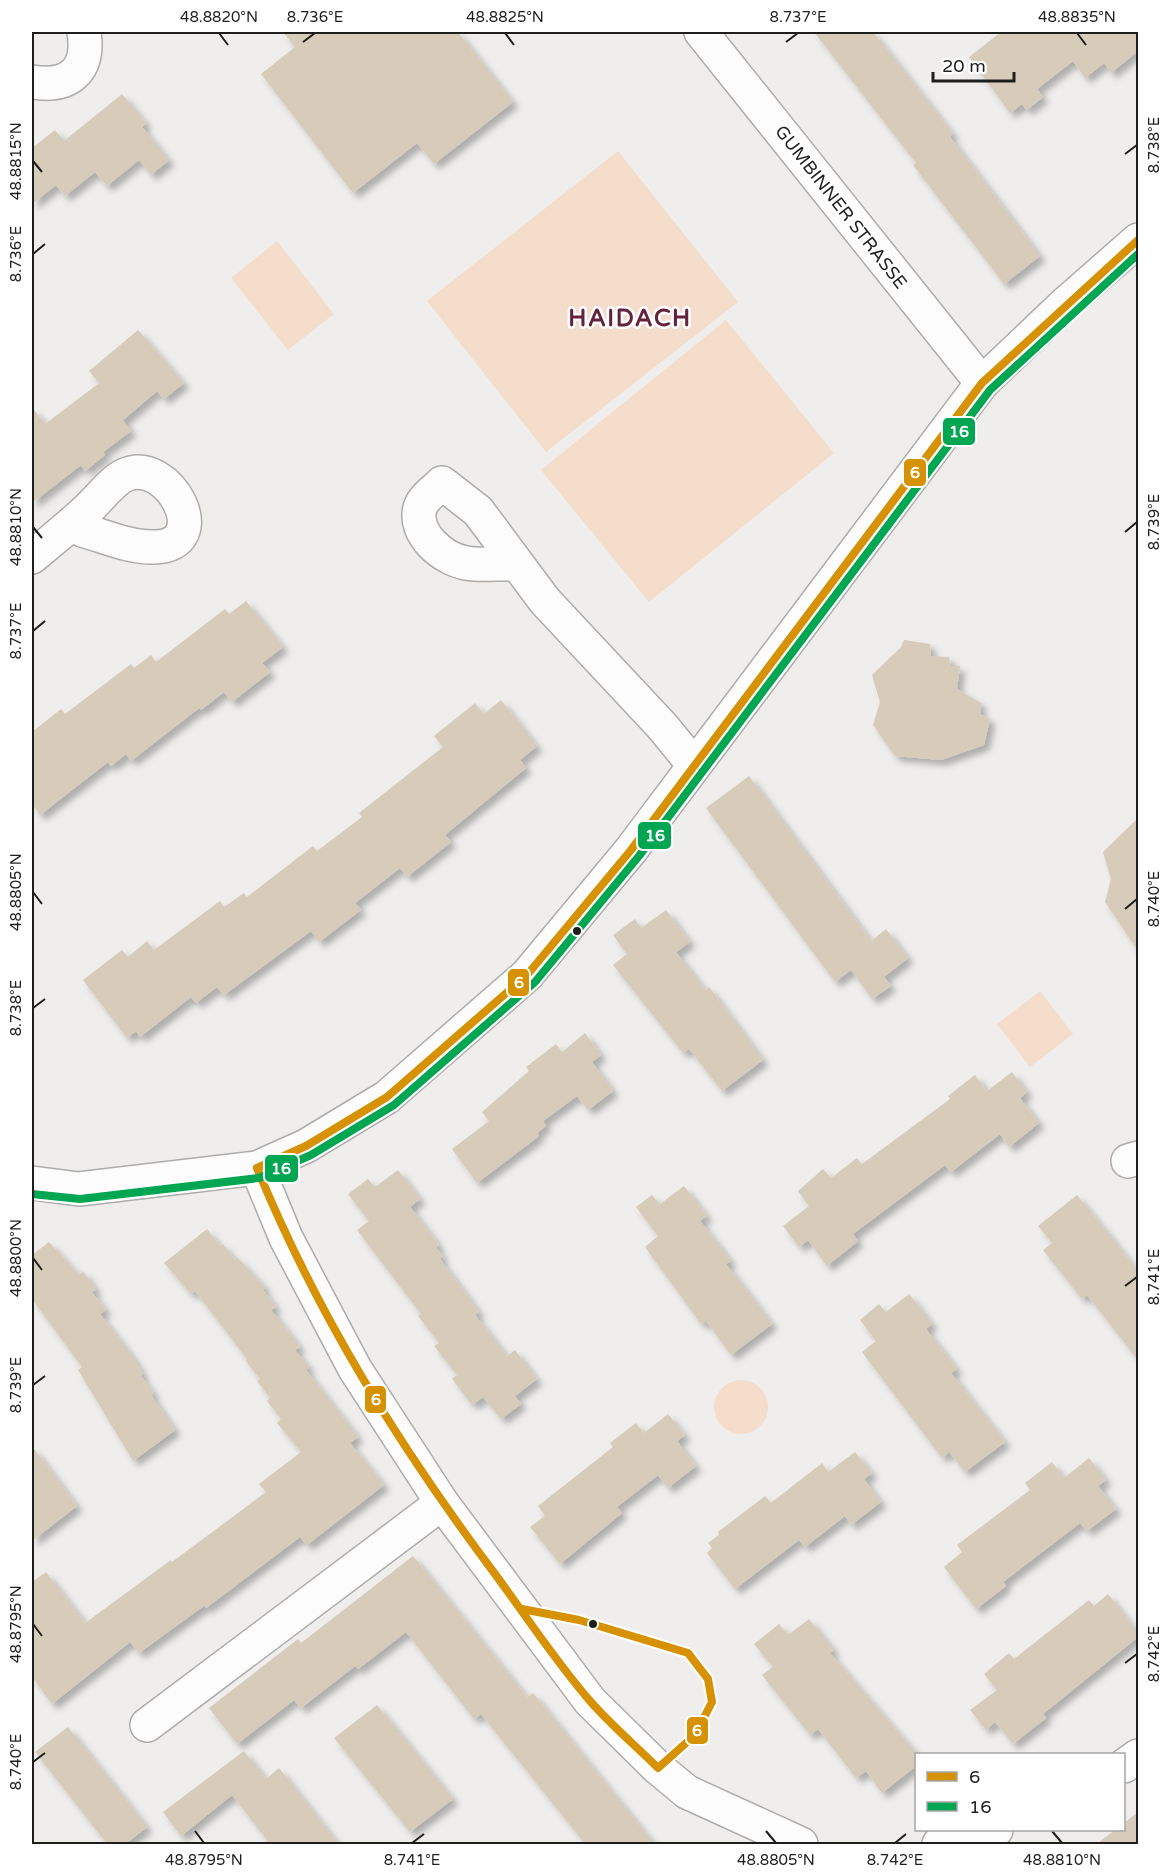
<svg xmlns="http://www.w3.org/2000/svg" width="1170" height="1876" viewBox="0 0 1170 1876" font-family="'Varela Round',sans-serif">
<defs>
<filter id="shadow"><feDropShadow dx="5.5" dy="5.5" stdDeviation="3" flood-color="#0004"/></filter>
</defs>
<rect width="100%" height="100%" fill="#efeeec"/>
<g fill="#f5ddcb">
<polygon points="618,151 738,302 546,452 427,301"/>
<polygon points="277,241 334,314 288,350 231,278"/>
<polygon points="726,320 834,453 649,602 541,470"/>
<polygon points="1040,991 1073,1034 1030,1067 997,1024"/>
<circle cx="741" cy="1407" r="27"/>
</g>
<g fill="#d7cbb9" filter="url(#shadow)">
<polygon points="283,32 458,32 513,102 434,164 417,143 353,193 261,74 295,47"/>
<polygon points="814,32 873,32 953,134 950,137 1040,256 1004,284 913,165 916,163"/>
<polygon points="1001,32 1138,32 1138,51 1111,73 1104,63 1085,78 1073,61 1037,89 1043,97 1027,110 1022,104 1010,113 969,57"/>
<polygon points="122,94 146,123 142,127 169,160 151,175 139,160 107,186 95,172 65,196 56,185 32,204 32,148 55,130 64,141"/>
<polygon points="138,330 184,383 164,399 157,391 123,420 131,431 103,452 105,455 85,471 81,465 32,503 32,407 45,424 99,383 89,371"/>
<polygon points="246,601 283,647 262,663 270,672 232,702 224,692 201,710 199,708 131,761 126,754 111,766 108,762 40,815 32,804 32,732 61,709 65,714 131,664 134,668 151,655 156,662 225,609 229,614"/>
<polygon points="904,640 930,644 931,656 949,657 951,666 960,666 957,689 981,703 980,714 990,719 984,745 941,760 895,756 873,725 880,702 872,675 901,647"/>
<polygon points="501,700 537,746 520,760 526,768 445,835 451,842 407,877 400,868 355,903 361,910 319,942 311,931 224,995 217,987 196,1003 191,997 140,1037 136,1031 127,1038 83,980 122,950 128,957 147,941 154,950 220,901 224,907 244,893 247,897 313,846 317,851 362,817 359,813 443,747 434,736 475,703 484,714"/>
<polygon points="749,776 871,941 886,929 908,958 884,977 891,986 872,999 851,970 835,982 706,808"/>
<polygon points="1138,818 1138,951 1105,902 1111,879 1103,852"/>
<polygon points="666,910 690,942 676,952 705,990 709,987 763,1060 722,1091 689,1049 683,1053 613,965 627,954 613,935 635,919 641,928"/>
<polygon points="585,1033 601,1055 592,1062 613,1091 588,1110 577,1096 543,1121 546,1126 537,1133 539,1136 477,1183 452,1149 489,1121 482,1112 529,1071 526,1067 556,1044 562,1052"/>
<polygon points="1012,1072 1027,1092 1020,1098 1039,1123 1009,1147 1000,1134 951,1172 945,1165 853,1234 858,1241 827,1266 808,1240 799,1247 783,1226 809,1206 798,1191 823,1169 831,1178 857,1158 862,1164 950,1099 948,1096 975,1075 987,1091"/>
<polygon points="398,1170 420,1199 410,1207 439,1245 436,1248 443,1256 440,1259 479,1312 475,1315 507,1356 515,1350 537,1379 515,1396 521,1404 501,1419 483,1397 472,1405 452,1379 457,1375 434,1346 439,1343 418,1316 421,1314 357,1230 369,1221 348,1194 368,1179 375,1187"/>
<polygon points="684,1186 707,1216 700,1221 731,1261 726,1264 772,1324 731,1355 706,1321 701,1324 645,1247 658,1236 636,1207 652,1195 660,1204"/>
<polygon points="1077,1195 1138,1271 1138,1360 1087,1295 1082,1299 1043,1250 1052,1243 1038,1226"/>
<polygon points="207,1229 220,1246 223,1244 235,1260 238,1258 265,1287 263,1290 276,1307 271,1310 300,1347 295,1350 309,1367 306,1370 358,1437 350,1443 384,1485 307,1545 300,1537 206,1608 205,1605 139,1653 130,1642 52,1704 32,1677 32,1582 46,1572 85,1623 171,1560 172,1562 266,1492 259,1484 301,1452 277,1423 281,1419 267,1401 270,1398 257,1381 260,1379 245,1360 247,1359 195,1291 191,1294 164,1263"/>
<polygon points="49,1242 79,1275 83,1271 96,1289 92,1292 106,1310 100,1314 132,1356 143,1374 141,1376 154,1393 151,1395 175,1430 133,1461 78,1370 82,1367 32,1299 32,1255"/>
<polygon points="909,1294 932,1324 926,1329 957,1369 951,1373 1005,1442 965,1472 949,1452 942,1458 862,1352 876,1341 860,1320 879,1304 886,1312"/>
<polygon points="668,1414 685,1435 677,1441 696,1466 668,1488 658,1475 617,1507 622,1513 560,1564 530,1527 545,1516 538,1506 613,1447 610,1443 636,1423 644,1433"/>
<polygon points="32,1446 77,1506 32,1541"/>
<polygon points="855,1452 872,1473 864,1479 881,1502 851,1525 845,1516 805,1547 799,1540 735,1589 707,1553 712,1548 708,1543 719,1535 718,1532 765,1496 771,1503 822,1463 828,1472"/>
<polygon points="1089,1458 1106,1480 1098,1486 1116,1509 1087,1531 1080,1523 1003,1582 1006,1586 976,1609 944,1567 962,1552 957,1545 1030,1490 1025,1483 1052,1462 1064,1478"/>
<polygon points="413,1556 527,1697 533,1693 655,1845 586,1845 481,1714 474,1719 406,1632 358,1669 355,1666 301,1708 294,1700 237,1744 209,1708 298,1639 301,1643"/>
<polygon points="1108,1594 1138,1633 1138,1637 1043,1714 1046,1718 1013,1744 995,1722 986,1730 970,1710 997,1690 984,1674 1009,1653 1014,1659 1089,1600 1094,1606"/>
<polygon points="809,1619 834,1650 830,1653 916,1753 916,1766 882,1793 866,1771 856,1778 818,1729 810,1735 762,1675 773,1667 754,1644 779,1624 788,1635"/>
<polygon points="377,1705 453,1799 410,1832 334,1738"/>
<polygon points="68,1727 147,1827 124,1845 108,1845 35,1752"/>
<polygon points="244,1751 266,1779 279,1768 339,1845 271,1845 232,1795 181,1836 163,1812"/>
<polygon points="1138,1812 1138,1845 1095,1845 1115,1830 1124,1830 1124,1823"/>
</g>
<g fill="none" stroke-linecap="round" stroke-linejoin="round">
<g stroke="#adacab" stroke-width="36">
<g id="minor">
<polyline points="701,32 982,383"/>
<path d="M32,82C69,88 90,71 84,32"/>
<path d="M32,557C51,541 70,526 88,509C99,499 112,481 125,475C169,455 217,546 154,547C131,548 104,536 82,530L74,522"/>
<path d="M517,564C499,563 483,566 466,563C443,559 413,534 420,508C423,498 435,490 442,483L478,511L545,601L662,726L694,765"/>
<polyline points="1128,1161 1138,1158"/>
<polyline points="257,1168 286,1238 355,1369 442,1503 590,1701 658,1768 687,1792 801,1844"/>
<polyline points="32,1183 79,1189 257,1168 306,1146 387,1097 527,975 631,850 982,383 1064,305 1138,240"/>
<polyline points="147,1725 442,1503"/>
<polyline points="1124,1766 1138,1756"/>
<polyline points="939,1844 996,1830"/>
</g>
</g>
<use href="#minor" stroke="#fdfcfc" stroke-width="33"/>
<g stroke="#fff" stroke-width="12">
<g id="bus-1">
<polyline points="257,1168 306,1146 387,1097 527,975 631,850 982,383 1138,240"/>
<path d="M257,1168C318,1316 399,1446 495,1574C526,1616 556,1662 590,1701C611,1725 636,1746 658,1768L695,1735L712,1702L708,1679L688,1653L579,1620L522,1609"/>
</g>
</g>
<g stroke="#fff" stroke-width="12">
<polyline id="bus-2" points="32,1194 80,1199 259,1178 311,1155 394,1105 535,982 639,856 990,390 1138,254"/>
</g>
<use href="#bus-1" stroke="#d69204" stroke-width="8"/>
<use href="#bus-2" stroke="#00a651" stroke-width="8"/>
</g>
<path fill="none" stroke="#1e1e1d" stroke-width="2" d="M219,33L228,45M505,33L514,45M1077,33L1086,45M303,42L315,33M786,42L798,33M1125,154L1137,145M33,161L42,172M33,254L45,244M33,527L42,538M1125,532L1137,522M33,631L45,621M33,892L42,904M1125,909L1137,899M33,1008L45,999M33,1258L42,1270M1125,1286L1137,1277M33,1385L45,1376M33,1624L42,1636M1125,1663L1137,1654M33,1762L45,1753M195,1831L204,1843M766,1831L776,1843M1052,1831L1062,1843M412,1843L424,1834M895,1843L906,1834"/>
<g fill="#1e1e1d" stroke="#fff" stroke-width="2">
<circle cx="577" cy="931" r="5"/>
<circle cx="593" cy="1624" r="5"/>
</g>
<g text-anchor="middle" stroke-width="5" stroke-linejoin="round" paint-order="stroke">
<g font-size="18" fill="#1e1e1d" stroke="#fff">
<text transform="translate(841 207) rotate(52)" y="6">GUMBINNER STRASSE</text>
</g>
<g font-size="24" font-weight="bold" letter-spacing="1.5" fill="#65223d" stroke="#fff">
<text x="630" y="326">HAIDACH</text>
</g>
</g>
<g stroke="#fff" stroke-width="2">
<rect x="942" y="417" width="34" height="29" rx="6" fill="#00a651"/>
<rect x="903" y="458" width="24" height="29" rx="6" fill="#d69204"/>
<rect x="637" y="821" width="35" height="29" rx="6" fill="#00a651"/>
<rect x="507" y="968" width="23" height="29" rx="6" fill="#d69204"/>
<rect x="264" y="1154" width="35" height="29" rx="6" fill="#00a651"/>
<rect x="364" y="1385" width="23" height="29" rx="6" fill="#d69204"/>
<rect x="686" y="1716" width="23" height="29" rx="6" fill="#d69204"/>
</g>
<g font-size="16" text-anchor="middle" font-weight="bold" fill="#fff">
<text x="959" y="437">16</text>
<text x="915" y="478">6</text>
<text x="655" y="841">16</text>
<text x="519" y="988">6</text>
<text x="281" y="1174">16</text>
<text x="376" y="1405">6</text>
<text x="697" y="1736">6</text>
</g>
<rect width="1170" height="1876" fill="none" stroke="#ffffff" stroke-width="66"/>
<rect x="915" y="1753" width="210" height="78" fill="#ffffff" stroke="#a5a5a5" stroke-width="1.5"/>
<rect x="927" y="1772" width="30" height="9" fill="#d69204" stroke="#a5a5a5" stroke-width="1.5"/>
<text x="969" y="1783" font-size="18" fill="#1e1e1d">6</text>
<rect x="927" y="1802" width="30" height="9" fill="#00a651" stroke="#a5a5a5" stroke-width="1.5"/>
<text x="969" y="1813" font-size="18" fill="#1e1e1d">16</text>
<path d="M933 72v9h81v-9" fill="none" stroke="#1e1e1d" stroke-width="3"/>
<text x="942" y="72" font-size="18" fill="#1e1e1d" stroke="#ffffff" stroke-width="4.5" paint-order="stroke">20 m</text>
<rect x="33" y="33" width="1104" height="1810" fill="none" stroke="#1e1e1d" stroke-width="2"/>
<g font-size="15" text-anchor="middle" fill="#1e1e1d">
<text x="219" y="22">48.8820°N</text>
<text x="315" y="22">8.736°E</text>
<text x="505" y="22">48.8825°N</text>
<text x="798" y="22">8.737°E</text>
<text x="1077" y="22">48.8835°N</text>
<text transform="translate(1154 145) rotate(-90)" y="5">8.738°E</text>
<text transform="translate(16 161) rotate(-90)" y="5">48.8815°N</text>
<text transform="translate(16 254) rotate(-90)" y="5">8.736°E</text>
<text transform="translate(1154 522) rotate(-90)" y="5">8.739°E</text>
<text transform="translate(16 527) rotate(-90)" y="5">48.8810°N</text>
<text transform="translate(16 631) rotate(-90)" y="5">8.737°E</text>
<text transform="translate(16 892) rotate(-90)" y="5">48.8805°N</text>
<text transform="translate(1154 899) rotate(-90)" y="5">8.740°E</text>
<text transform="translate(16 1008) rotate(-90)" y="5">8.738°E</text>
<text transform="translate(16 1258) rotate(-90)" y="5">48.8800°N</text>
<text transform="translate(1154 1277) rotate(-90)" y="5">8.741°E</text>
<text transform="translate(16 1385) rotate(-90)" y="5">8.739°E</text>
<text transform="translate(16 1624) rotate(-90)" y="5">48.8795°N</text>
<text transform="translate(1154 1654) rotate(-90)" y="5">8.742°E</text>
<text transform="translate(16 1762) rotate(-90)" y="5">8.740°E</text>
<text x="204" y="1865">48.8795°N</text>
<text x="412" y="1865">8.741°E</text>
<text x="776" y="1865">48.8805°N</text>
<text x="895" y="1865">8.742°E</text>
<text x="1062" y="1865">48.8810°N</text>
</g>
</svg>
